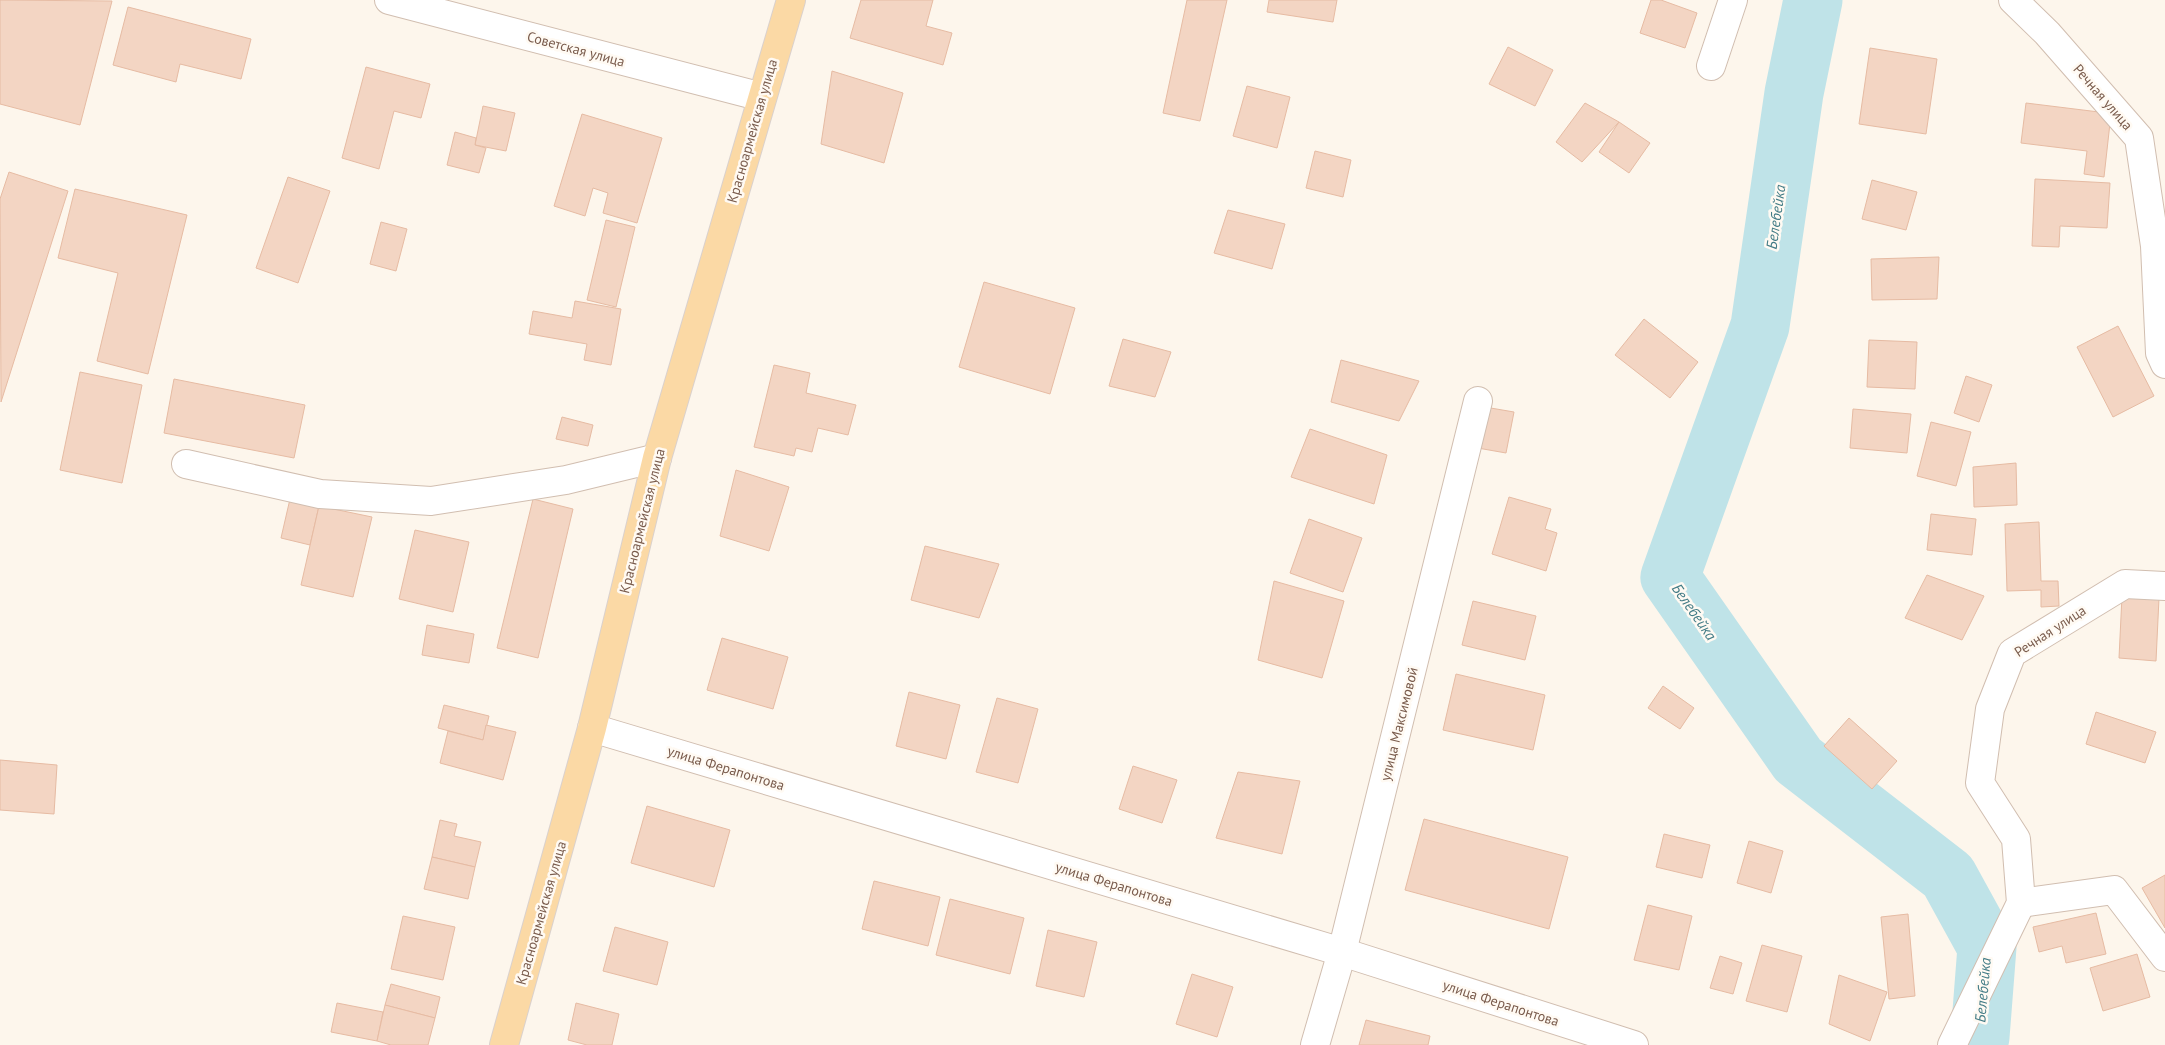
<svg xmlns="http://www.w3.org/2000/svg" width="2165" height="1045" viewBox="0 0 2165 1045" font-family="'PT Sans',sans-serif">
<rect width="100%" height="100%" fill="#fdf6ec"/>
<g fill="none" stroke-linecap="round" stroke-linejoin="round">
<polyline stroke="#bfe3e8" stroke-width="59" points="1813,0 1794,93 1760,326 1670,577 1798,760 1948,876 1987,947 1980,1037 1978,1045"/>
</g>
<g fill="#f3d5c3" stroke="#e6bba3">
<polygon points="0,0 112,1 80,125 0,104"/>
<polygon points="861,0 933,0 926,26 952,33 943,65 850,38"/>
<polygon points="1187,0 1227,0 1200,121 1163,113"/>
<polygon points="1269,0 1337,0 1333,22 1267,12"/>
<polygon points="1651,0 1661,0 1697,13 1685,48 1640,33"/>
<polygon points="128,7 251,39 241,79 180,64 176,82 113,65"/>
<polygon points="1508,47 1553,70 1535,106 1489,84"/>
<polygon points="1870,48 1937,59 1926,134 1859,124"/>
<polygon points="366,67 430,84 421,118 394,111 379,169 342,158"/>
<polygon points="832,71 903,93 884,163 821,144"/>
<polygon points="1247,86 1290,97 1277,148 1233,136"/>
<polygon points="1585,103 1619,122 1582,162 1556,142"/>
<polygon points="2026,103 2099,112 2110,123 2104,177 2084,174 2087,151 2021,143"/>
<polygon points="483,106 515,113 506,151 475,145"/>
<polygon points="582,114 662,138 637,223 603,213 608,193 593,188 585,216 554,206"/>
<polygon points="1619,122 1650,143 1629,173 1599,152"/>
<polygon points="455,132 476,138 475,145 486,148 479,173 447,165"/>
<polygon points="1315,151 1351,160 1343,197 1306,188"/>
<polygon points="9,172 68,191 1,402 0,199"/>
<polygon points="288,177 330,191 298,283 256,268"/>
<polygon points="2035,179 2110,183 2107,228 2060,226 2059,247 2032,246"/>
<polygon points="1872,180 1917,192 1906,230 1862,219"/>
<polygon points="75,189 187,215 148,374 97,361 118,273 58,258"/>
<polygon points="1228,210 1285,224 1272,269 1214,253"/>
<polygon points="606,220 635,227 616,307 587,300"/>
<polygon points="381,222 407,229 396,271 370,264"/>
<polygon points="1939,257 1937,299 1872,300 1871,259"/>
<polygon points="984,282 1075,308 1050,394 959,367"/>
<polygon points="575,301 621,309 611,365 584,360 587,344 529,334 533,311 572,318"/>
<polygon points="1644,319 1698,362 1670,398 1615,355"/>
<polygon points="2118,326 2154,396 2113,417 2077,347"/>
<polygon points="1123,339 1171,352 1155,397 1109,386"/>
<polygon points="1869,340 1917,342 1915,389 1867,387"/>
<polygon points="1341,360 1419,381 1399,421 1331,402"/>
<polygon points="774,365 810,373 806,393 856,405 848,435 818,428 812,452 796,448 794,456 754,447"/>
<polygon points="80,372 142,385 122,483 60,470"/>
<polygon points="1966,376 1992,385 1979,422 1954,413"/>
<polygon points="174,379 305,405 294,458 164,433"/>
<polygon points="1479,406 1514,412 1506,453 1472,447"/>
<polygon points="1853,409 1911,414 1907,453 1850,448"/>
<polygon points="562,417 593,425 588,446 556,439"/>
<polygon points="1931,422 1971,432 1956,486 1917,476"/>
<polygon points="1310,429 1387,455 1374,504 1291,477"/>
<polygon points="2016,463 2017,505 1974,507 1973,467"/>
<polygon points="736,470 789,487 769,551 720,536"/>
<polygon points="1509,497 1551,509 1545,529 1557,533 1546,571 1492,554"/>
<polygon points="290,499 319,506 310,545 281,538"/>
<polygon points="533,499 573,509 538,658 497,648"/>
<polygon points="319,506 372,517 353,597 301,585"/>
<polygon points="1931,514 1976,519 1972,555 1927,550"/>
<polygon points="1309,519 1362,538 1343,592 1290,573"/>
<polygon points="2039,522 2041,581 2058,581 2059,606 2041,607 2041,590 2007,591 2005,524"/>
<polygon points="415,530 469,542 453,612 399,599"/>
<polygon points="925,546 999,564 979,618 911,600"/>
<polygon points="1927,575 1984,596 1962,640 1905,618"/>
<polygon points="1274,581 1344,601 1322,678 1258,660"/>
<polygon points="2122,596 2159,598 2156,661 2119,658"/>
<polygon points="1473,601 1536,616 1525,660 1462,645"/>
<polygon points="427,625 474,634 469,663 422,655"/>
<polygon points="722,638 788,657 773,709 707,690"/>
<polygon points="1456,674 1545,695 1533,750 1443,730"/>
<polygon points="1663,686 1694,708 1680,729 1648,708"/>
<polygon points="909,692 960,705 946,759 896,746"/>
<polygon points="997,698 1038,709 1018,783 976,772"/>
<polygon points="444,705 489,716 483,740 438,728"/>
<polygon points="2096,712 2156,732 2145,763 2086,744"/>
<polygon points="1849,718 1897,761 1872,789 1824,746"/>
<polygon points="486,725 516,732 503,780 440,763 448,731 483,740"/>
<polygon points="0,760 57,765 54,814 0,810"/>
<polygon points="1133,766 1177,780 1162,823 1119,809"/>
<polygon points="1238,772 1300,781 1282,854 1216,838"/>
<polygon points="647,806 730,830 714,887 631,863"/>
<polygon points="1424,819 1568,857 1549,929 1405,890"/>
<polygon points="440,820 457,824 454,836 481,842 475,867 432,857"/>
<polygon points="1664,834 1710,845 1702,878 1656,867"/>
<polygon points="1749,841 1783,851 1771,893 1737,883"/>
<polygon points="432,857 475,867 468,899 424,889"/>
<polygon points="2165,875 2165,928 2142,888"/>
<polygon points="874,881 940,897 928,946 862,929"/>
<polygon points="950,899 1024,918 1010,974 936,955"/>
<polygon points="1648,905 1692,916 1679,970 1634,960"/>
<polygon points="2096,913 2106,954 2066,963 2062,946 2039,952 2033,927"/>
<polygon points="1908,914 1915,996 1889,999 1881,917"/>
<polygon points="403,916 455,927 443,980 391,969"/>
<polygon points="615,927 668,942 657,985 603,971"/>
<polygon points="1048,930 1097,942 1084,997 1036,986"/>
<polygon points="1762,945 1802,956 1787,1012 1746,1001"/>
<polygon points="2137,954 2150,997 2103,1011 2090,968"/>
<polygon points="1720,956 1742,963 1733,994 1710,988"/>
<polygon points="1192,974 1233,987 1217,1037 1176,1024"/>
<polygon points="1839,975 1887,992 1870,1041 1829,1024"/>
<polygon points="391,984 440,997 435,1018 385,1005"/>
<polygon points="337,1003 383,1012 377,1041 331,1032"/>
<polygon points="576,1003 619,1014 612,1045 587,1045 568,1040"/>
<polygon points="385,1005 435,1018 428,1045 391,1045 377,1041"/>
<polygon points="1366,1020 1430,1036 1428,1045 1359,1045"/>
</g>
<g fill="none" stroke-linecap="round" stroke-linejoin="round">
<g stroke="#d1beb0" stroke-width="30">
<g id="minor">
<polyline points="389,0 762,97"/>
<polyline points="2013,0 2047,33 2139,138 2155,246 2160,353 2165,364"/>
<polyline points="1711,66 1733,0"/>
<polyline points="186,464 320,494 431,501 566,480 657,458"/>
<polyline points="592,728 1342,952 1634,1045"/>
<polyline points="2021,903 2114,890 2165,957"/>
<polyline points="1315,1045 1342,952 1478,401"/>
<polyline points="1952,1045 2021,903 2016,839 1980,783 1990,709 2012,653 2125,584 2165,586"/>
</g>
</g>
<g stroke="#dad1cd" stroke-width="30">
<polyline id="major" points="504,1045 592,728 657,458 791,0"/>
</g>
<use href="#minor" stroke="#fff" stroke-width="28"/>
<use href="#major" stroke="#fbd9a5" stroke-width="28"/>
</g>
<g text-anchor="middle" stroke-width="5" stroke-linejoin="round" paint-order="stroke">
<g font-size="14" fill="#7a5c4d" stroke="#fffaf3">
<text transform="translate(576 49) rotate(15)" y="5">Советская улица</text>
<text transform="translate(2103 97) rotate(49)" y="5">Речная улица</text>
<text transform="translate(752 131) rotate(-74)" y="5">Красноармейская улица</text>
<text transform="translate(642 521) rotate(-76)" y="5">Красноармейская улица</text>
<text transform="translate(2050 631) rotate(-33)" y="5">Речная улица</text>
<text transform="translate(1399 724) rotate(-76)" y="5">улица Максимовой</text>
<text transform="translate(726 768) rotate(17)" y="5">улица Ферапонтова</text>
<text transform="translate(1114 884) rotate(17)" y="5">улица Ферапонтова</text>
<text transform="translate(541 913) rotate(-74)" y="5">Красноармейская улица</text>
<text transform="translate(1501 1003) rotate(18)" y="5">улица Ферапонтова</text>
</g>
<g font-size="15" font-style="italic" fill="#437c86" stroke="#fffaf3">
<text transform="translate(1776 217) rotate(-82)" y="5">Белебейка</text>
<text transform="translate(1694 612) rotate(55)" y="5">Белебейка</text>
<text transform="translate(1983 990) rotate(-85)" y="5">Белебейка</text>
</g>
</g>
</svg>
